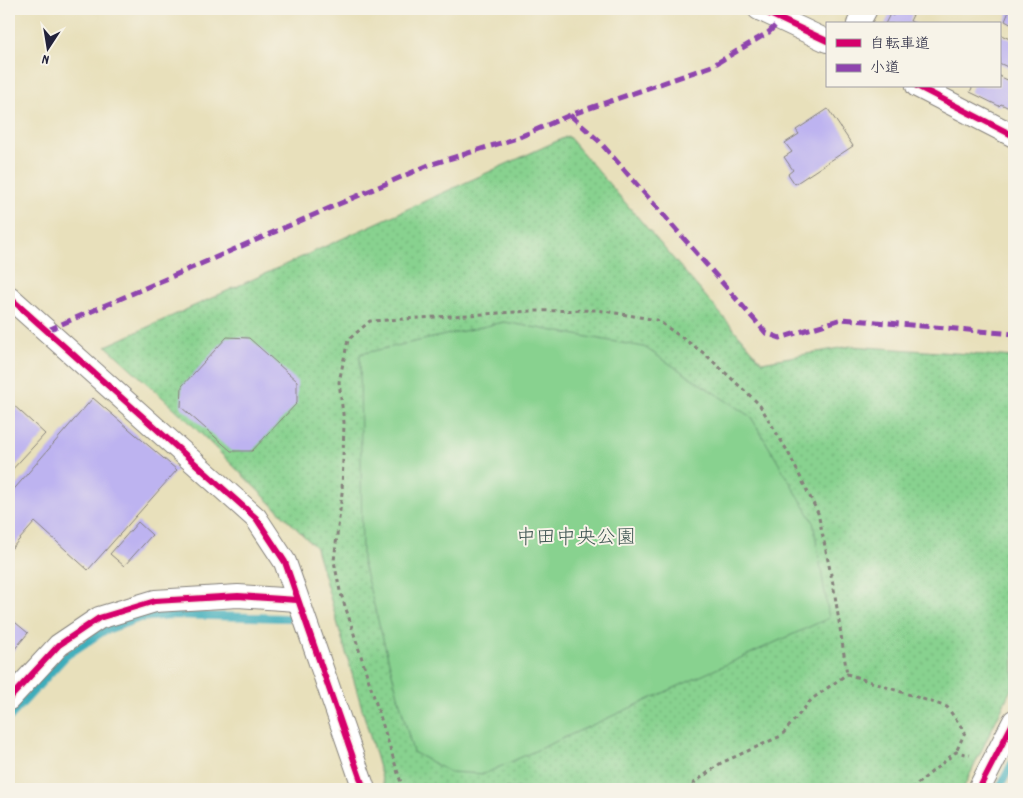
<svg xmlns="http://www.w3.org/2000/svg" width="1023" height="798" viewBox="0 0 1023 798" font-family="Dekko,'Klee One',sans-serif">
<defs>
<pattern id="park-dots" width="8" height="8" patternUnits="userSpaceOnUse" patternTransform="scale(1.25)"><rect width="8" height="8" fill="#88d28f"/><path d="M2 2h.1M6 6h.1" fill="none" stroke="#75b47c" stroke-width="1.8" stroke-linecap="round"/></pattern>
</defs>
<rect width="100%" height="100%" fill="#f7f3e8"/>
<filter id="ink" filterUnits="userSpaceOnUse"><feTurbulence type="fractalNoise" baseFrequency=".02" numOctaves="2"/><feDisplacementMap in="SourceGraphic" scale="10" xChannelSelector="R" yChannelSelector="G"/><feConvolveMatrix kernelMatrix="1 2 1 2 8 2 1 2 1" color-interpolation-filters="sRGB"/></filter>
<filter id="wash" filterUnits="userSpaceOnUse"><feTurbulence type="fractalNoise" baseFrequency=".0096" numOctaves="4" result="noise"/><feDisplacementMap in="SourceGraphic" scale="20" xChannelSelector="R" yChannelSelector="G"/><feGaussianBlur stdDeviation="1.12" result="paint"/><feColorMatrix in="noise" values="0 0 0 0 0 0 0 0 0 0 0 0 0 0 0 0 0 1.4 0 .05"/><feComposite in="paint" operator="in"/></filter>
<g filter="url(#wash)">
<rect width="100%" height="100%" fill="#e8e0bb"/>
<polygon fill="url(#park-dots)" stroke="#557a65" points="568,136 762,362 851,346 1014,357 1014,683 963,789 385,789 316,548 185,418 106,346"/>
<polygon fill="#88d28f" stroke="#557a65" points="504,322 644,347 751,417 813,521 829,618 484,774 450,772 413,752 362,560 360,354"/>
<g fill="none" stroke-linecap="round" stroke-linejoin="round">
<g stroke="#3eadbb" stroke-width="8">
<polyline points="9,718 66,656 104,631 140,618 170,615 287,618"/>
<polyline points="999,789 1014,759"/>
</g>
</g>
<g id="blocks">
<g fill="#bdb3f0">
<polygon points="896,9 901,9 913,15 910,21 916,24 885,24 890,14 893,16"/>
<polygon points="1010,9 1014,9 1014,26 1005,21"/>
<polygon points="999,34 1014,41 1014,70 999,63"/>
<polygon points="999,76 1014,83 1014,97 1009,108 1001,104 999,106 970,92 973,86 999,86"/>
<polygon points="828,109 853,146 795,184 788,174 793,170 784,157 792,152 785,143 799,134 796,130"/>
<polygon points="227,337 249,338 297,381 297,403 252,451 231,451 181,407 182,386"/>
<polygon points="93,398 177,470 88,570 35,522 11,549 9,547 9,495"/>
<polygon points="9,401 45,434 9,473"/>
<polygon points="138,522 152,535 124,566 110,554"/>
<polygon points="10,618 28,633 9,656 9,620"/>
</g>
</g>
</g>
<g filter="url(#ink)">
<use href="#blocks" fill-opacity="0" stroke="#85817b" stroke-width="1"/>
<g fill="none" stroke-linecap="round" stroke-linejoin="round">
<g stroke="#85817b" stroke-width="24">
<g id="minor">
<polyline points="759,9 827,41"/>
<polyline points="858,24 866,9"/>
<polyline points="917,86 1014,136"/>
<polyline points="9,297 256,518 285,562 364,789"/>
<polyline points="9,699 59,645 99,618 155,601 238,596 297,600"/>
<polyline points="979,789 1014,721"/>
</g>
</g>
<g stroke="#85817b" stroke-width="3" stroke-dasharray="4 4" stroke-linecap="butt">
<polyline points="403,789 349,618 340,591 334,561 342,493 344,422 339,382 348,340 370,321 532,311 598,310 657,320 705,354 759,404 788,452 818,513 834,589 847,674"/>
<polyline points="686,789 721,763 781,736 812,699 847,674 947,707 965,732 956,752"/>
<polyline points="911,789 956,752 970,755"/>
</g>
<use href="#minor" stroke="#fff" stroke-width="22"/>
<g stroke="#8e44ad" stroke-width="5" stroke-dasharray="10 5" stroke-linecap="butt">
<polyline points="570,115 599,141 766,333 780,338 842,319 1014,334"/>
<polyline points="48,330 429,165 517,138 570,115 712,66 769,32 781,20"/>
</g>
<g stroke="#f7f3e8" stroke-width="9">
<g id="cycleway">
<polyline points="759,9 827,41"/>
<polyline points="917,86 1014,136"/>
<polyline points="9,297 256,518 285,562 364,789"/>
<polyline points="9,699 59,645 99,618 155,601 238,596 297,600"/>
<polyline points="979,789 1014,721"/>
</g>
</g>
<use href="#cycleway" stroke="#d6006c" stroke-width="6"/>
</g>
</g>
<g text-anchor="middle" stroke-width="4" stroke-linejoin="round" paint-order="stroke">
<g font-size="20" fill="#415754" stroke="#f7f3e8">
<text x="576" y="543">中田中央公園</text>
</g>
</g>
<rect width="1023" height="798" fill="none" stroke="#f7f3e8" stroke-width="30"/>
<rect x="826" y="22" width="175" height="65" fill="#f7f3e8" stroke="#a29fa3"/>
<rect x="836" y="39" width="25" height="8" fill="#d6006c" stroke="#a29fa3"/>
<text x="870" y="48" font-size="15" fill="#22223b">自転車道</text>
<rect x="836" y="64" width="25" height="8" fill="#8e44ad" stroke="#a29fa3"/>
<text x="870" y="72" font-size="15" fill="#22223b">小道</text>
<g transform="translate(48 48) rotate(192)" stroke="#f7f3e8" stroke-width="4" paint-order="stroke">
<path d="M0-4L9 19L0 12L-9 19Z" fill="#22223b"/>
<text y="-8" font-size="14" font-weight="bold" text-anchor="middle" fill="#22223b">N</text>
</g>
</svg>
